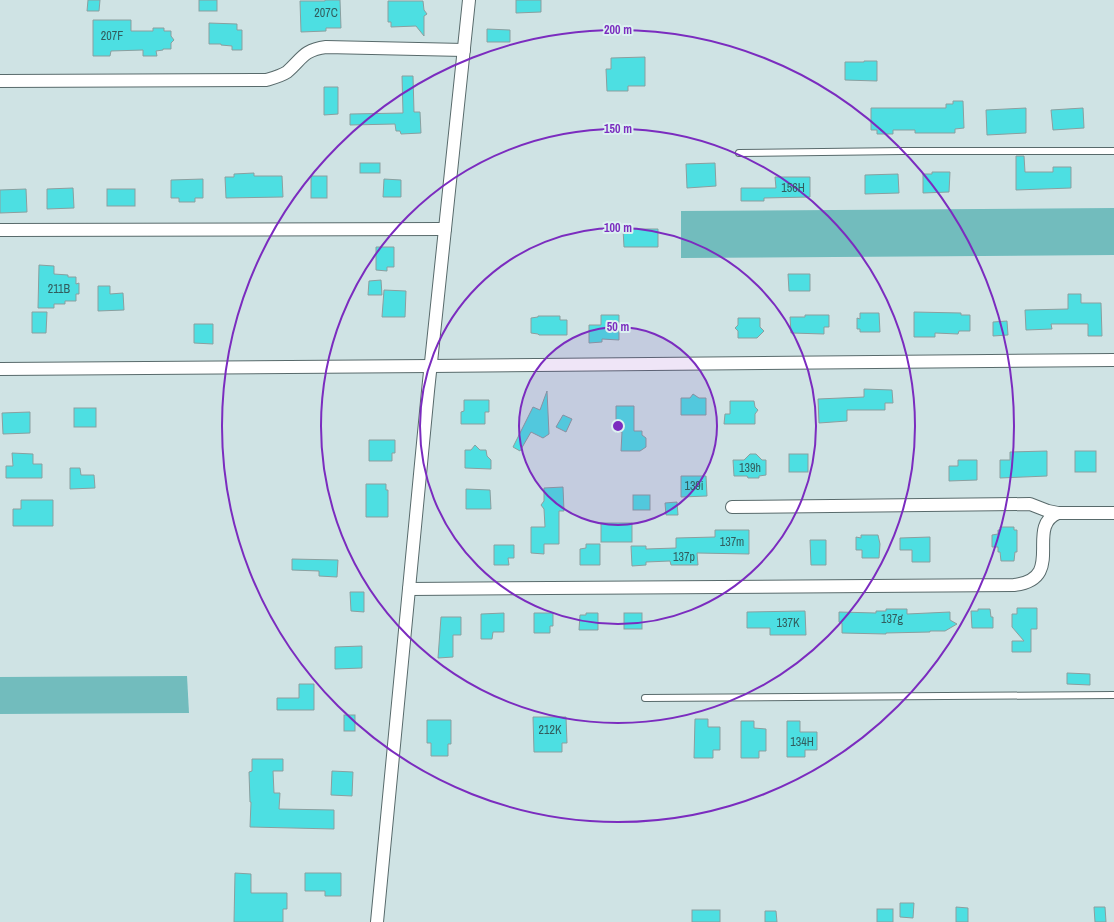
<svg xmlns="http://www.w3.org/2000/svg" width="1114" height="922" viewBox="0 0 1114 922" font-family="'Archivo Narrow',sans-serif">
<rect width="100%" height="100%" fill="#cfe3e4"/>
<g fill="#72bcbd">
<polygon points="1114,208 1114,255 681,258 681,211"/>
<polygon points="187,676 189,713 0,714 0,677"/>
</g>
<g fill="#4ddfe2" stroke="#8b9f9f">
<polygon points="88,0 100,0 99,11 87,11"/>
<rect x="199" y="0" width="18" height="11"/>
<polygon points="325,0 340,0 341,28 326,28 326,31 301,32 300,1 325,1"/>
<polygon points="516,0 541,0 541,12 516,13"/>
<polygon points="388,1 423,1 424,10 427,14 424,16 424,36 416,26 391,27 391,22 388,22"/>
<polygon points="93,20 131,20 131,31 153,31 153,28 164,28 164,31 171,31 171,36 174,40 171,43 171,49 163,49 163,50 156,51 157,56 143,56 143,50 111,51 110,56 93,56"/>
<polygon points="209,23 237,24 237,30 242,30 242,50 232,50 232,46 221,45 221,44 209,44"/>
<polygon points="487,29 510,30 510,42 487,42"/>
<polygon points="645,57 645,86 628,86 628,91 607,91 606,69 611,69 611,58"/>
<polygon points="864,61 877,61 877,81 845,80 845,62 864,62"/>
<polygon points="402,76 413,76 414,112 420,112 421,133 401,134 400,131 396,131 395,124 350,125 350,114 403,113"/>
<polygon points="324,87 338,87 338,114 324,115"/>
<polygon points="953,101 963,101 964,128 955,129 955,133 915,133 915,130 893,130 893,134 877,134 877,130 871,130 871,108 946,108 946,104 953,104"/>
<polygon points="1026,108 1026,133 987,135 986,110"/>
<polygon points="1083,108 1084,128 1053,130 1051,110"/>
<polygon points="1016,156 1024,156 1025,172 1053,172 1053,167 1071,167 1071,188 1016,190"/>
<rect x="360" y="163" width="20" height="10"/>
<polygon points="715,163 716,186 687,188 686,164"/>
<polygon points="932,172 950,172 949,192 923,193 923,174 932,174"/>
<polygon points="254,173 254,176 282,176 283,197 226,198 225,177 234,177 234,174"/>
<polygon points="898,174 899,193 865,194 865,175"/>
<rect x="311" y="176" width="16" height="22"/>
<polygon points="775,177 810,177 810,197 764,198 764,201 741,201 741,188 776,188"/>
<polygon points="203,179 203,198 195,198 195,202 179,202 179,198 171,198 171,180"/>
<polygon points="384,179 401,180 401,197 383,197"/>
<polygon points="73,188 74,208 47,209 47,189"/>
<polygon points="26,189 27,212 0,213 0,190"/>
<rect x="107" y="189" width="28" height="17"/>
<polygon points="623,229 658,229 658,247 624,247"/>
<polygon points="376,247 394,247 394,267 387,267 387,271 376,270"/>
<polygon points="39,265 54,266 54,274 68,275 68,277 76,277 76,284 79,283 79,294 76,294 76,301 65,301 65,304 54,304 54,308 38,308"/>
<polygon points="788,274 810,274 810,291 789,291"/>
<polygon points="381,280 382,295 368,295 369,281"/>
<polygon points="98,286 110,286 110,294 123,293 124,310 98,311"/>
<polygon points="384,290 406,291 405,317 382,317"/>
<polygon points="1068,294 1081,294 1081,303 1101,303 1102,336 1088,336 1088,324 1051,324 1052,329 1026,330 1025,310 1068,309"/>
<polygon points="32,312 47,312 46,333 32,333"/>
<polygon points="914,312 961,313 961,315 970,315 970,331 959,331 958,334 935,333 935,337 914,337"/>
<polygon points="860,313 879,313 880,332 860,332 860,329 857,329 857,318 860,319"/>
<polygon points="601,315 619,315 619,340 602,339 602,342 589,343 589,325 601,325"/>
<polygon points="805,315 829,315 829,327 824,327 824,334 791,333 790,317 805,317"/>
<polygon points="538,316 560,316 560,320 567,320 567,335 539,335 538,334 531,333 531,318 538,317"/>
<polygon points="738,318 760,318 760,327 764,331 757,338 738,338 738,331 735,328 738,325"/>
<polygon points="1007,321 1008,335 993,336 993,322"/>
<polygon points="194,324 213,324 213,344 194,343"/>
<polygon points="864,389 892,390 893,403 885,403 885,410 847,410 847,421 819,423 818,399 864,397"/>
<polygon points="547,391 549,434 543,438 531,432 520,451 513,447 533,407 540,410"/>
<polygon points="693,394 699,398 706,398 706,415 681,415 681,398 690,398"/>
<polygon points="464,400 489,400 489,412 485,412 485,424 461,424 461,412 464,411"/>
<polygon points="730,401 754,401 755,407 758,410 755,414 755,424 724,424 725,414 730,414"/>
<polygon points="616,406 634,406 634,431 642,431 642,435 646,438 646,447 640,451 621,451 622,432 616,432"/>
<rect x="74" y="408" width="22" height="19"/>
<polygon points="30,412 30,433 3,434 2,413"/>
<polygon points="563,415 572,419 566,432 556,427"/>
<polygon points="369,440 395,440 395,453 392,453 392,461 369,461"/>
<polygon points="475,445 480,450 486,450 487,456 491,460 491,469 465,468 465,450 471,450"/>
<polygon points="1047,451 1047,476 1000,478 1000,460 1010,460 1010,452"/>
<rect x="1075" y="451" width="21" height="21"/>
<polygon points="12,453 33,454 33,464 42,464 42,478 6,478 6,466 13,466"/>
<polygon points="750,454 756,454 762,460 766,460 766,475 759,476 759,478 748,478 747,476 734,476 733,460 744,460"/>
<rect x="789" y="454" width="19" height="18"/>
<polygon points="958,460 977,460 977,480 949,481 949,466 958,466"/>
<polygon points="70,468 80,468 81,475 94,475 95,488 70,489"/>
<polygon points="681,476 706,476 707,496 681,497"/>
<polygon points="366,484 386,484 386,490 388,490 388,517 366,517"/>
<polygon points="563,487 564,511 559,511 559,544 544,544 544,554 531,553 531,527 545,527 544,509 541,505 544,501 544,488"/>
<polygon points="466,489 490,490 491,509 466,509"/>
<rect x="633" y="495" width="17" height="15"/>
<polygon points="21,500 53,500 53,526 13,526 13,509 21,509"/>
<polygon points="677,502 678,515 666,515 665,503"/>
<rect x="601" y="523" width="31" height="19"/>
<polygon points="1000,527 1014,527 1014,530 1017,530 1017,552 1015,552 1014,561 1001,561 1000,552 998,552 998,547 992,547 992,535 998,534 998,530 1001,530"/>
<polygon points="715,530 749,530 749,554 697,553 698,565 671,565 670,561 646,562 646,565 632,566 631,546 646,546 646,549 676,548 676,538 715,537"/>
<polygon points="861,535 878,535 880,544 879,558 862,558 862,550 856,550 856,537 861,538"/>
<polygon points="930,537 930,562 912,562 912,550 900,550 900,538"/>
<polygon points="810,540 826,540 826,565 811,565"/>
<polygon points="586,544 600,544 600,565 580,565 580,549 586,548"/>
<polygon points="494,545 514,545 514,558 508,558 509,565 494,565"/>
<polygon points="292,559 338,560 337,577 319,576 319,571 292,570"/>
<polygon points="350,592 364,592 364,612 351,611"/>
<polygon points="1017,608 1037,608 1037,629 1031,629 1031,652 1012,652 1012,641 1024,641 1012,627 1012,614 1017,614"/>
<polygon points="886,609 907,609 907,614 950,612 950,620 957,624 945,631 930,631 930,632 886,633 886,634 842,633 842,623 839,622 839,612 876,613 876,611 886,611"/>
<polygon points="978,609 990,609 991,617 993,617 993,628 972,628 971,611 978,611"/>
<polygon points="805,611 806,635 770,635 770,628 747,628 747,612"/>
<polygon points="504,613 504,632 493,632 492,639 481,639 481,614"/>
<polygon points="534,613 553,613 553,626 550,626 550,633 534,633"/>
<polygon points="586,613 598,613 598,630 579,630 580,615 586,615"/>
<rect x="624" y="613" width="18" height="16"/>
<polygon points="441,617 461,617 461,635 453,635 453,657 438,658"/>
<polygon points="362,646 362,668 335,669 335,647"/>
<polygon points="1067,673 1090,674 1090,685 1067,684"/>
<polygon points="299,684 314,684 314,710 277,710 277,698 299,698"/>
<rect x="344" y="715" width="11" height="16"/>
<polygon points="533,717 566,717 567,743 562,743 562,752 534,752"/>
<polygon points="695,719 708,719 708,727 720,727 720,750 713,750 713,758 694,758"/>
<polygon points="427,720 451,720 451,744 448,744 448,756 431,756 431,743 427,743"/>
<polygon points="741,721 754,721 754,728 766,729 766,751 759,751 759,758 741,758"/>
<polygon points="787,721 800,721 800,732 817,732 817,750 805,750 805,757 787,757"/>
<polygon points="252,759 283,759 283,771 273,771 274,793 280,793 279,809 334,810 334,829 250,827 251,802 250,802 249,772 252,771"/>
<polygon points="332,771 353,772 352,796 331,795"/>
<polygon points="235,873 251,874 251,893 287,893 287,909 283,909 283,922 234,922"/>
<polygon points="305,873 341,873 341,896 325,896 325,891 305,891"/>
<polygon points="900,903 914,903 913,918 900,917"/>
<polygon points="956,907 968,908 968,922 956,922"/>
<polygon points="1094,907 1105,907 1106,922 1095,922"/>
<rect x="877" y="909" width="16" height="13"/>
<rect x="692" y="910" width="28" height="12"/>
<polygon points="765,911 776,911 777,922 765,922"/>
</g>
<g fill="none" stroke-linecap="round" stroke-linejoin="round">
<g stroke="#586a6b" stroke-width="8">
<g id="lane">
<polyline points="739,153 903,151 1114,151"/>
<polyline points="645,698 1114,695"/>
</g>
</g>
<g stroke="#586a6b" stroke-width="14">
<g id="street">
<path d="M0,81L266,80C273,78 281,76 287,72C302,59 303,50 326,47L464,50"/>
<polyline points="0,230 445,229"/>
<polyline points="0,369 431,366 1114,360"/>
<polyline points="732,507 1030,504 1048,511 1058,513"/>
<path d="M409,589L1014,585C1067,579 1024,527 1058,513H1114"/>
<polyline points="377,922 428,391 469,0"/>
</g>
</g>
<use href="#lane" stroke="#fff" stroke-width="6"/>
<use href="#street" stroke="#fff" stroke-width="12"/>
</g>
<circle cx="618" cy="426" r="99" fill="#7b2cbf" fill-opacity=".12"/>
<g fill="none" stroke="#7b2cbf" stroke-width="2">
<circle cx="618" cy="426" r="99"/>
<circle cx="618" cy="426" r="198"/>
<circle cx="618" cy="426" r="297"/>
<circle cx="618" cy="426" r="396"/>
</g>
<g text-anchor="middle" stroke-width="4" stroke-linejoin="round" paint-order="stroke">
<g font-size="12" fill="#325c5d">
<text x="326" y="17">207C</text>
<text x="112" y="40">207F</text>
<text x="793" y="192">156H</text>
<text x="59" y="293">211B</text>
<text x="750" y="472">139h</text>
<text x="694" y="490">139i</text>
<text x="732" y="546">137m</text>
<text x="684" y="561">137p</text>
<text x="892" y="623">137g</text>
<text x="788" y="627">137K</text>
<text x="550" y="734">212K</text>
<text x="802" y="746">134H</text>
</g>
</g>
<circle cx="618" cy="426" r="6" fill="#7b2cbf" stroke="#dcf1f1" stroke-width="2"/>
<g font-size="12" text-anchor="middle" font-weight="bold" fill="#7b2cbf" stroke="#dcf1f1" stroke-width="4" stroke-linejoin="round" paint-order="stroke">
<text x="618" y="34">200 m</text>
<text x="618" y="133">150 m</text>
<text x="618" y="232">100 m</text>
<text x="618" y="331">50 m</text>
</g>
</svg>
